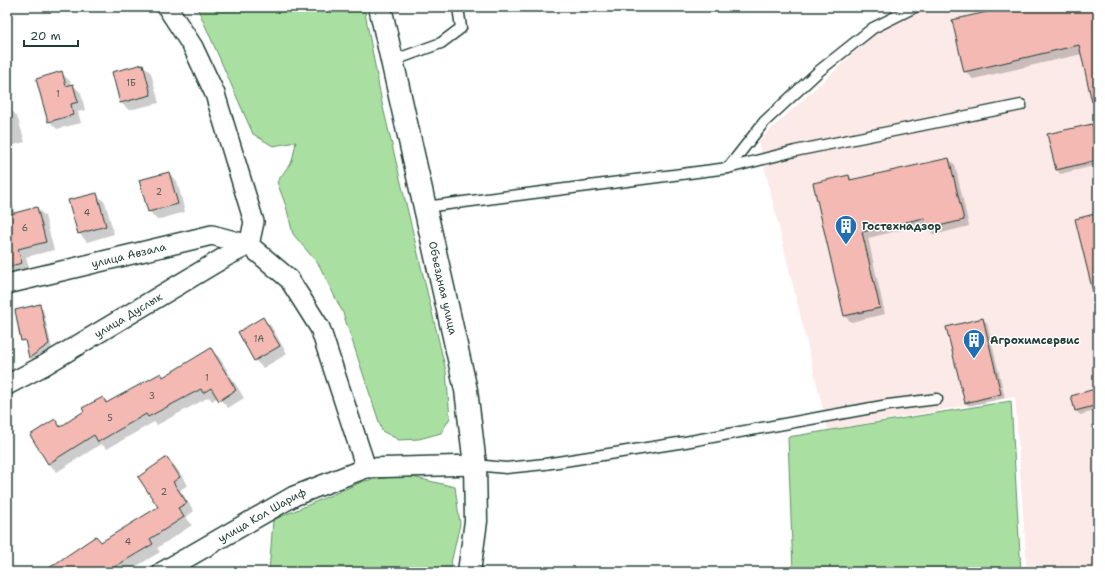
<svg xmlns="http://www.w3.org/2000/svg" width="1105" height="579" viewBox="0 0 1105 579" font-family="'Shantell Sans',sans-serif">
<rect width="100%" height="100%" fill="#fff"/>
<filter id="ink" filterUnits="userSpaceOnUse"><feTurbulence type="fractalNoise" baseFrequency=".025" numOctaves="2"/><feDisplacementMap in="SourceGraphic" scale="8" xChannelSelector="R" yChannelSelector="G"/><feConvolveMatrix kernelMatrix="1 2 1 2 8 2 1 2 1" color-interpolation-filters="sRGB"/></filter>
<g filter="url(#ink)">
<polygon fill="#fceae8" points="904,7 1098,7 1098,572 1027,572 1015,397 828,430 758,141"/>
<g fill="#aadfa2" stroke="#648e6b">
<polygon points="197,7 364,7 382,103 446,371 450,418 441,433 419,439 399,440 382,431 343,313 319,265 293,234 286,206 277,182 292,161 296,142 273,146 253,134"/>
<polygon points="1011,401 1021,572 793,572 788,437"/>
<polygon points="404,475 455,487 460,524 449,572 269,572 273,520 364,481"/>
</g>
<g fill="#0003">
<polygon points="1013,7 1098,7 1098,103 1092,98 1082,54 973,79 965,71"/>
<polygon points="143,65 151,73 159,103 129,110 120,102"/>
<polygon points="61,73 70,81 71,85 73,85 81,93 85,110 78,112 81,123 57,129 49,121"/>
<polygon points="9,108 17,116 25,142 7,147 7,109"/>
<polygon points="1092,125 1095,129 1098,139 1098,165 1060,174 1057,170"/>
<polygon points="949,159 955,165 969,226 934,235 927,228 926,224 868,238 885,314 851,322 845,316 814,184 849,176 853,180"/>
<polygon points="169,173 177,181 185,212 157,220 149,211"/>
<polygon points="96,194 105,202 114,234 87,242 79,233"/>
<polygon points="7,195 12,200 15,214 37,208 45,216 54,250 26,257 30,271 16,274 7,264"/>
<polygon points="1098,214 1098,309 1076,219"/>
<polygon points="40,306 43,309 52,348 34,361 30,358 27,344 22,340"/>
<polygon points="263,318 271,326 287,354 263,368 255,360"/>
<polygon points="983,319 987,323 1005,398 969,406 965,402"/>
<polygon points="210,349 219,357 244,398 228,408 218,397 212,401 209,397 157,425 154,422 107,449 101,444 57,472 49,464 31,436 55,420 61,427 103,398 108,403 161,374 164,378"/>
<polygon points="1098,389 1098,410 1080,415 1076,411 1072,397"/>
<polygon points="167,458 175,466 188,485 180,490 194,511 186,517 192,525 157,548 160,552 127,572 44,572 96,537 102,543 159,508"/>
<polygon points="225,569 227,572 219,572"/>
</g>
<g fill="#f4b9b3" stroke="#1f3d34">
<polygon points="1008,7 1098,7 1098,101 1092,102 1079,45 964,72 952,20"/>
<polygon points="143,64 151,95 120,103 112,72"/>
<polygon points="62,71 66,86 73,84 78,102 71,104 73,115 48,122 36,79"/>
<polygon points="1092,124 1098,149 1098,160 1056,170 1047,134"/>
<polygon points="949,158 964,220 926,229 924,218 862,232 880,308 844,316 813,183 849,175 850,180"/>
<polygon points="169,172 178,204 148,212 139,180"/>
<polygon points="97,193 106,226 78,234 68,200"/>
<polygon points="37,207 46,242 18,249 22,263 7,267 7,215"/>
<polygon points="1098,213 1098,291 1093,292 1075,219"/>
<polygon points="40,304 49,344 29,358 25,340 21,341 15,310"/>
<polygon points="263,317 280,346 254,361 238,332"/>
<polygon points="983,318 1001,394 965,403 946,327"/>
<polygon points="211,348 236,390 219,401 211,388 203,393 201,389 148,417 146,414 98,442 94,435 48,464 30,435 55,419 60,427 84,411 82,408 103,397 106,403 161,373 163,377"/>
<polygon points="1098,388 1098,405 1075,411 1071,396"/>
<polygon points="167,457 180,477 173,482 187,503 178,508 184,517 150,539 153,544 106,572 43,572 96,536 101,542 158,507 138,477"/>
</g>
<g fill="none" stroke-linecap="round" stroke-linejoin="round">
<g stroke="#1f3d34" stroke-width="13">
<g id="lane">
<polyline points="392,61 441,43 461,28 458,7"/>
<polyline points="728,168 764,122 819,71 873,28 915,7"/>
<polyline points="425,207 728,168 795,151 1021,105"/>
<polyline points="475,465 506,468 545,464 685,442 888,405 937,399"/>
</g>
</g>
<g stroke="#1f3d34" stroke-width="22">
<g id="street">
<polyline points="167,7 193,47 215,94 254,222 249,245 289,279 320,328 366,468 475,465"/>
<path id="s1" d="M7,284L212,235L249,245"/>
<path id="s2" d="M7,385L43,366L225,257L249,245"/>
<path id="s3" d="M162,572L294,496L366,468"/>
</g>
</g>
<g stroke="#1f3d34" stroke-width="25">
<g id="secondary">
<path id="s4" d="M380,7L466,390L475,465L476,521L469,572"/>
</g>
</g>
<use href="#lane" stroke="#fff" stroke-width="10"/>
<use href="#street" stroke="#fff" stroke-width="19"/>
<use href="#secondary" stroke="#fff" stroke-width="22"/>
</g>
</g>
<defs>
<g id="building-pin" transform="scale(1.15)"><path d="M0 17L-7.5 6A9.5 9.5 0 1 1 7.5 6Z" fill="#1f6fb2" stroke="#fff"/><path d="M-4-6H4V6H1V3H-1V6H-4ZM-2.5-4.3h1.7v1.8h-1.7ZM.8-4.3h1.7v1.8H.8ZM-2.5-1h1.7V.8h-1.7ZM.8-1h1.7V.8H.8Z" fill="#fff"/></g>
</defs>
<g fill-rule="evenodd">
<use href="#building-pin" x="846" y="226"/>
<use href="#building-pin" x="974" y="340"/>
</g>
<g text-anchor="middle" stroke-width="3" stroke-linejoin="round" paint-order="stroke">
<g font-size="9" fill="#545c54">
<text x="131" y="86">1Б</text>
<text x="58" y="97">1</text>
<text x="159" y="195">2</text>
<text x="87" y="216">4</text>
<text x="25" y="231">6</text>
<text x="259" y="342">1А</text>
<text x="207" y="381">1</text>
<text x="152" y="399">3</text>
<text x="110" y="421">5</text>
<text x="164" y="495">2</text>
<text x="128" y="545">4</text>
</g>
<g font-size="11" font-weight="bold" fill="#1f3d34" stroke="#fff" text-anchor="start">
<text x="862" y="230">Гостехнадзор</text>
<text x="990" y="344">Агрохимсервис</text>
</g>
<g font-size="11" fill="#1f3d34" stroke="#fff">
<text dy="4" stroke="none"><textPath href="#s1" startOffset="125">улица Авзала</textPath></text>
<text dy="4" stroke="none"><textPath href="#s4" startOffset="288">Объездная улица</textPath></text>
<text dy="4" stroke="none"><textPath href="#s2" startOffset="140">улица Дуслык</textPath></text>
<text dy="4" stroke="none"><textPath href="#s3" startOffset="115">улица Кол Шариф</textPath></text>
</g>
</g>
<rect width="1105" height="579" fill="none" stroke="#fff" stroke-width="24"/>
<rect x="12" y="12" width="1081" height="555" fill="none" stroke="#1f3d34" stroke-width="1.5" filter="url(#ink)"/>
<path d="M24 40v6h54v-6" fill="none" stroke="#1f3d34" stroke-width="2"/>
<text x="30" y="40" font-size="12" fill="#1f3d34" stroke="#ffffff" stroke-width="3" paint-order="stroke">20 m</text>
</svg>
